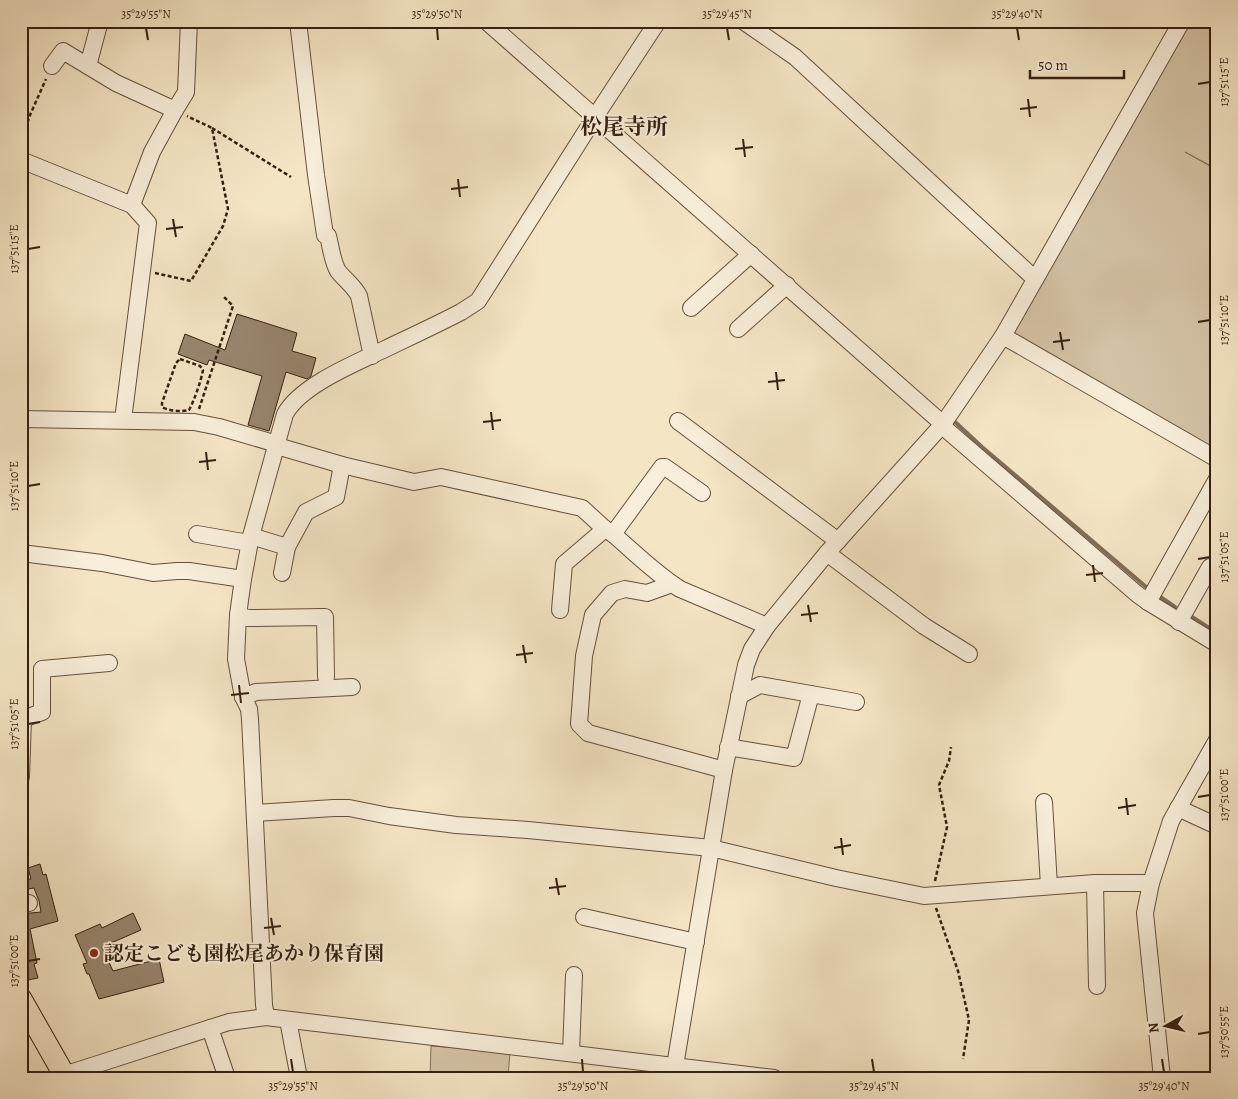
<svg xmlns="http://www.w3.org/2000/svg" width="1238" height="1099" viewBox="0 0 1238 1099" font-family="Alegreya,'Noto Serif JP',serif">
<rect width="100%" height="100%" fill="#f4e5c5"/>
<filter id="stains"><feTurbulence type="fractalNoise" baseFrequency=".004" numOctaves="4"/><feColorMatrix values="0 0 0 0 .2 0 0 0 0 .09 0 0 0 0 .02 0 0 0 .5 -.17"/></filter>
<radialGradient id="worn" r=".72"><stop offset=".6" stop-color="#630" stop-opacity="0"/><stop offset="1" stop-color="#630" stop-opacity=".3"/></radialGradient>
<g fill="#d4c3a6" stroke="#84715a">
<polygon points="1190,21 1217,21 1217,169 1185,152 1217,170 1217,450 1013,335"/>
<polygon points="431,1046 510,1052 508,1078 430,1078"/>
</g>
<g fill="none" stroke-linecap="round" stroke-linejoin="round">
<g stroke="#816e57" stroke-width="4">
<polyline points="954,421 982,447 1145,586"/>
<polyline points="1159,596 1175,607"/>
<polyline points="1192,617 1217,633"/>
</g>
</g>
<g fill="#98866e" stroke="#351f0f">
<polygon points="237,314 297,333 292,351 316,358 311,376 307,379 286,372 269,431 248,425 262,376 209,360 207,365 178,354 185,334 225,350"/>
<polygon points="40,864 43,875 46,874 58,921 30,929 37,963 34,964 38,978 23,981 21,976 21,914 41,912 39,901 34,888 21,890 21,880 31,879 28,868"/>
<polygon points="133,913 141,930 102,947 113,971 159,959 164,982 99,999 89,974 87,974 83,964 87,963 75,935 100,924 102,928"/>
</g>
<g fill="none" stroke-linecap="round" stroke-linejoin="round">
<g stroke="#65503c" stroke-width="18">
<g id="minor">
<path d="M298,21L316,175L325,235L328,236C331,247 332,261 338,271C345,280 354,286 359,296L372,356"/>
<polyline points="486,21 943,424"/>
<polyline points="743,21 795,57 1035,279"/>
<polyline points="52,66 63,51 116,83 175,110 152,152 132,205"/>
<polyline points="88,66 100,21"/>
<polyline points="175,110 186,92 189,21"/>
<polyline points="21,160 132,205 148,223 123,420"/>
<polyline points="691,308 751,254"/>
<polyline points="738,329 787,285"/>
<polyline points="1003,336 1217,459"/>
<polyline points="21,419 194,422 219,427 277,444"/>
<polyline points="678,421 838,541"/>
<polyline points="941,425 1137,594 1148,602 1217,644"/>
<path d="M277,446L342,465L414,482L441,477L582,508L605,529L613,534C635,553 656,574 680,589L767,626"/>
<polyline points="197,534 249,543"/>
<polyline points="613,534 662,467 665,467 702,493"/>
<polyline points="251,536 287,547"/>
<polyline points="21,553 102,563 153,573 177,571 189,571 243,579"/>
<polyline points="827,553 924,626 969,654"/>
<polyline points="282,573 287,547 306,512 336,497 342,465"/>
<polyline points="672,584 647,593 625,589 612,593 593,615 584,656 579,724 588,733 724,770"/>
<polyline points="1148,602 1217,479"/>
<polyline points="560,610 564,564 605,529"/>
<polyline points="238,615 248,618 325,617 326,677"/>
<polyline points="1179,622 1210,567 1217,571"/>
<polyline points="739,696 760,685 856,702"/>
<polyline points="243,697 256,692 352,687"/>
<polyline points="728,747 794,758 811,694"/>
<polyline points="21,777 23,719 42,712 42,669 109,663"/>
<polyline points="1044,802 1049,886"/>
<polyline points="1178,808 1217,826"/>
<polyline points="255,813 334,808 349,808 389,816 456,825 528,830 711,848 836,878 924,896 1095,883 1151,883"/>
<polyline points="1095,883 1097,986"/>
<polyline points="21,904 29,903"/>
<polyline points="584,917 696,942"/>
<path d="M266,1017L264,1005L250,719L249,709L243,697L236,659L238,615L243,579L251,536L285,414C301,385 356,363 385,349C410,337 436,325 461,312L478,301L595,117L658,21"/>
<polyline points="288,1020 299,1078"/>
<polyline points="210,1028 227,1078"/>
<polyline points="571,1053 574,975"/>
<polyline points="675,1066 724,770 746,665 752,649 767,626 827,553 943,424 1003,336 1182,21"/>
<polyline points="54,1078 73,1072 229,1022 266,1017 774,1078"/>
<polyline points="1162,1078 1145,913 1151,883 1171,821 1217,740"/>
</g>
</g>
<g stroke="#351f0f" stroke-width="23">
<polyline id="major" points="21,999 66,1078"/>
</g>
<g stroke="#351f0f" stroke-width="2.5" stroke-dasharray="4 2.5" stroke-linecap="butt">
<polyline points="212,128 291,177"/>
<polyline points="21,141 30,115 46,79"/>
<polyline points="155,273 191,281 223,226 228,209 212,128 187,116"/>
<path d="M180,359L200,366L203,370C201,381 194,401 189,410C182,412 168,411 162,407V403L176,363Z"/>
<polyline points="199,409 233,306 224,297"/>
<polyline points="935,881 947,827 939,785 949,761 951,747"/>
<polyline points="936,908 958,971 969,1020 963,1059"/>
</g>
<use href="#minor" stroke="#f8eed9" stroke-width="16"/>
<use href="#major" stroke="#f4e5c5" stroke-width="21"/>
</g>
<path fill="none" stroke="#351f0f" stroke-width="2" d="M146,28L148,40M437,28L438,40M727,28L729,40M1017,28L1019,40M1198,84L1210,82M1028,99L1030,117M1020,109L1037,107M743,139L745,157M735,149L753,147M458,179L460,197M451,189L468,187M173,219L176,237M166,229L183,227M28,249L40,247M1198,322L1210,320M1060,332L1063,350M1053,342L1070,340M776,372L778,390M768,382L785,380M491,412L493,430M483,422L501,420M206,452L208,470M199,462L216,460M28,486L40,484M1198,559L1210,557M1093,565L1095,582M1086,575L1103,573M808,605L811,622M801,615L818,613M523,645L526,663M516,655L533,653M239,685L241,703M231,695L249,693M28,724L40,722M1198,797L1210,795M1126,798L1128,815M1118,808L1136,805M841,838L843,855M834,848L851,845M556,878L559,895M549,888L566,886M271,918L274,935M264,928L281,926M28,961L40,959M1198,1034L1210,1032M291,1059L293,1072M582,1059L583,1072M872,1059L874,1072M1162,1059L1164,1072"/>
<circle fill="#8f2418" stroke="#f8eed9" stroke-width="2" cx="94" cy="953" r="5"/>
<g text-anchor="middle" stroke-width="4" stroke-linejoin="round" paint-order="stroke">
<g font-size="20" font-weight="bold" fill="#351f0f" stroke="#f8eed9" text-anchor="start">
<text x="104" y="960">認定こども園松尾あかり保育園</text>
</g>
<g font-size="22" font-weight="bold" fill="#351f0f" stroke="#f8eed9">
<text x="624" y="134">松尾寺所</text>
</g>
</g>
<rect width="1238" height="1099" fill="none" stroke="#f4e5c5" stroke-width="55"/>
<g transform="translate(1166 1026) rotate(262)" stroke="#f8eed9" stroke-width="4" paint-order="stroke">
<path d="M0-4L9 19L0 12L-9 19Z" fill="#351f0f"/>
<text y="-8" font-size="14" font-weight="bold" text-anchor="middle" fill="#351f0f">N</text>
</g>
<path d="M1030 70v8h94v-8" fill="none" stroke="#351f0f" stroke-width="2.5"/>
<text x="1038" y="70" font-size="15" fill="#351f0f" stroke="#f8eed9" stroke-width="4" paint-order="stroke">50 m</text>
<rect x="28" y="28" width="1182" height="1044" fill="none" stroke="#351f0f" stroke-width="2"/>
<g font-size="12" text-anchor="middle" fill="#351f0f">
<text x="146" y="18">35°29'55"N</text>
<text x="437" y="18">35°29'50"N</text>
<text x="727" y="18">35°29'45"N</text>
<text x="1017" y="18">35°29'40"N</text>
<text transform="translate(1224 82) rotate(-90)" y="4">137°51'15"E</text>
<text transform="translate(14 249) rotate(-90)" y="4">137°51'15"E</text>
<text transform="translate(1224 320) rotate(-90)" y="4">137°51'10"E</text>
<text transform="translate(14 486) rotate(-90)" y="4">137°51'10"E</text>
<text transform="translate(1224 557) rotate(-90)" y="4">137°51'05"E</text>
<text transform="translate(14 724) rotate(-90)" y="4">137°51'05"E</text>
<text transform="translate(1224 795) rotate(-90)" y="4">137°51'00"E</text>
<text transform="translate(14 961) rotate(-90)" y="4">137°51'00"E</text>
<text transform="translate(1224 1032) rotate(-90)" y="4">137°50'55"E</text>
<text x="293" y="1090">35°29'55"N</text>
<text x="583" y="1090">35°29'50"N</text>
<text x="874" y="1090">35°29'45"N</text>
<text x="1164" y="1090">35°29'40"N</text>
</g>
<rect width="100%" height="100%" filter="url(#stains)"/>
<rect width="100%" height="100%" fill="url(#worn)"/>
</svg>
